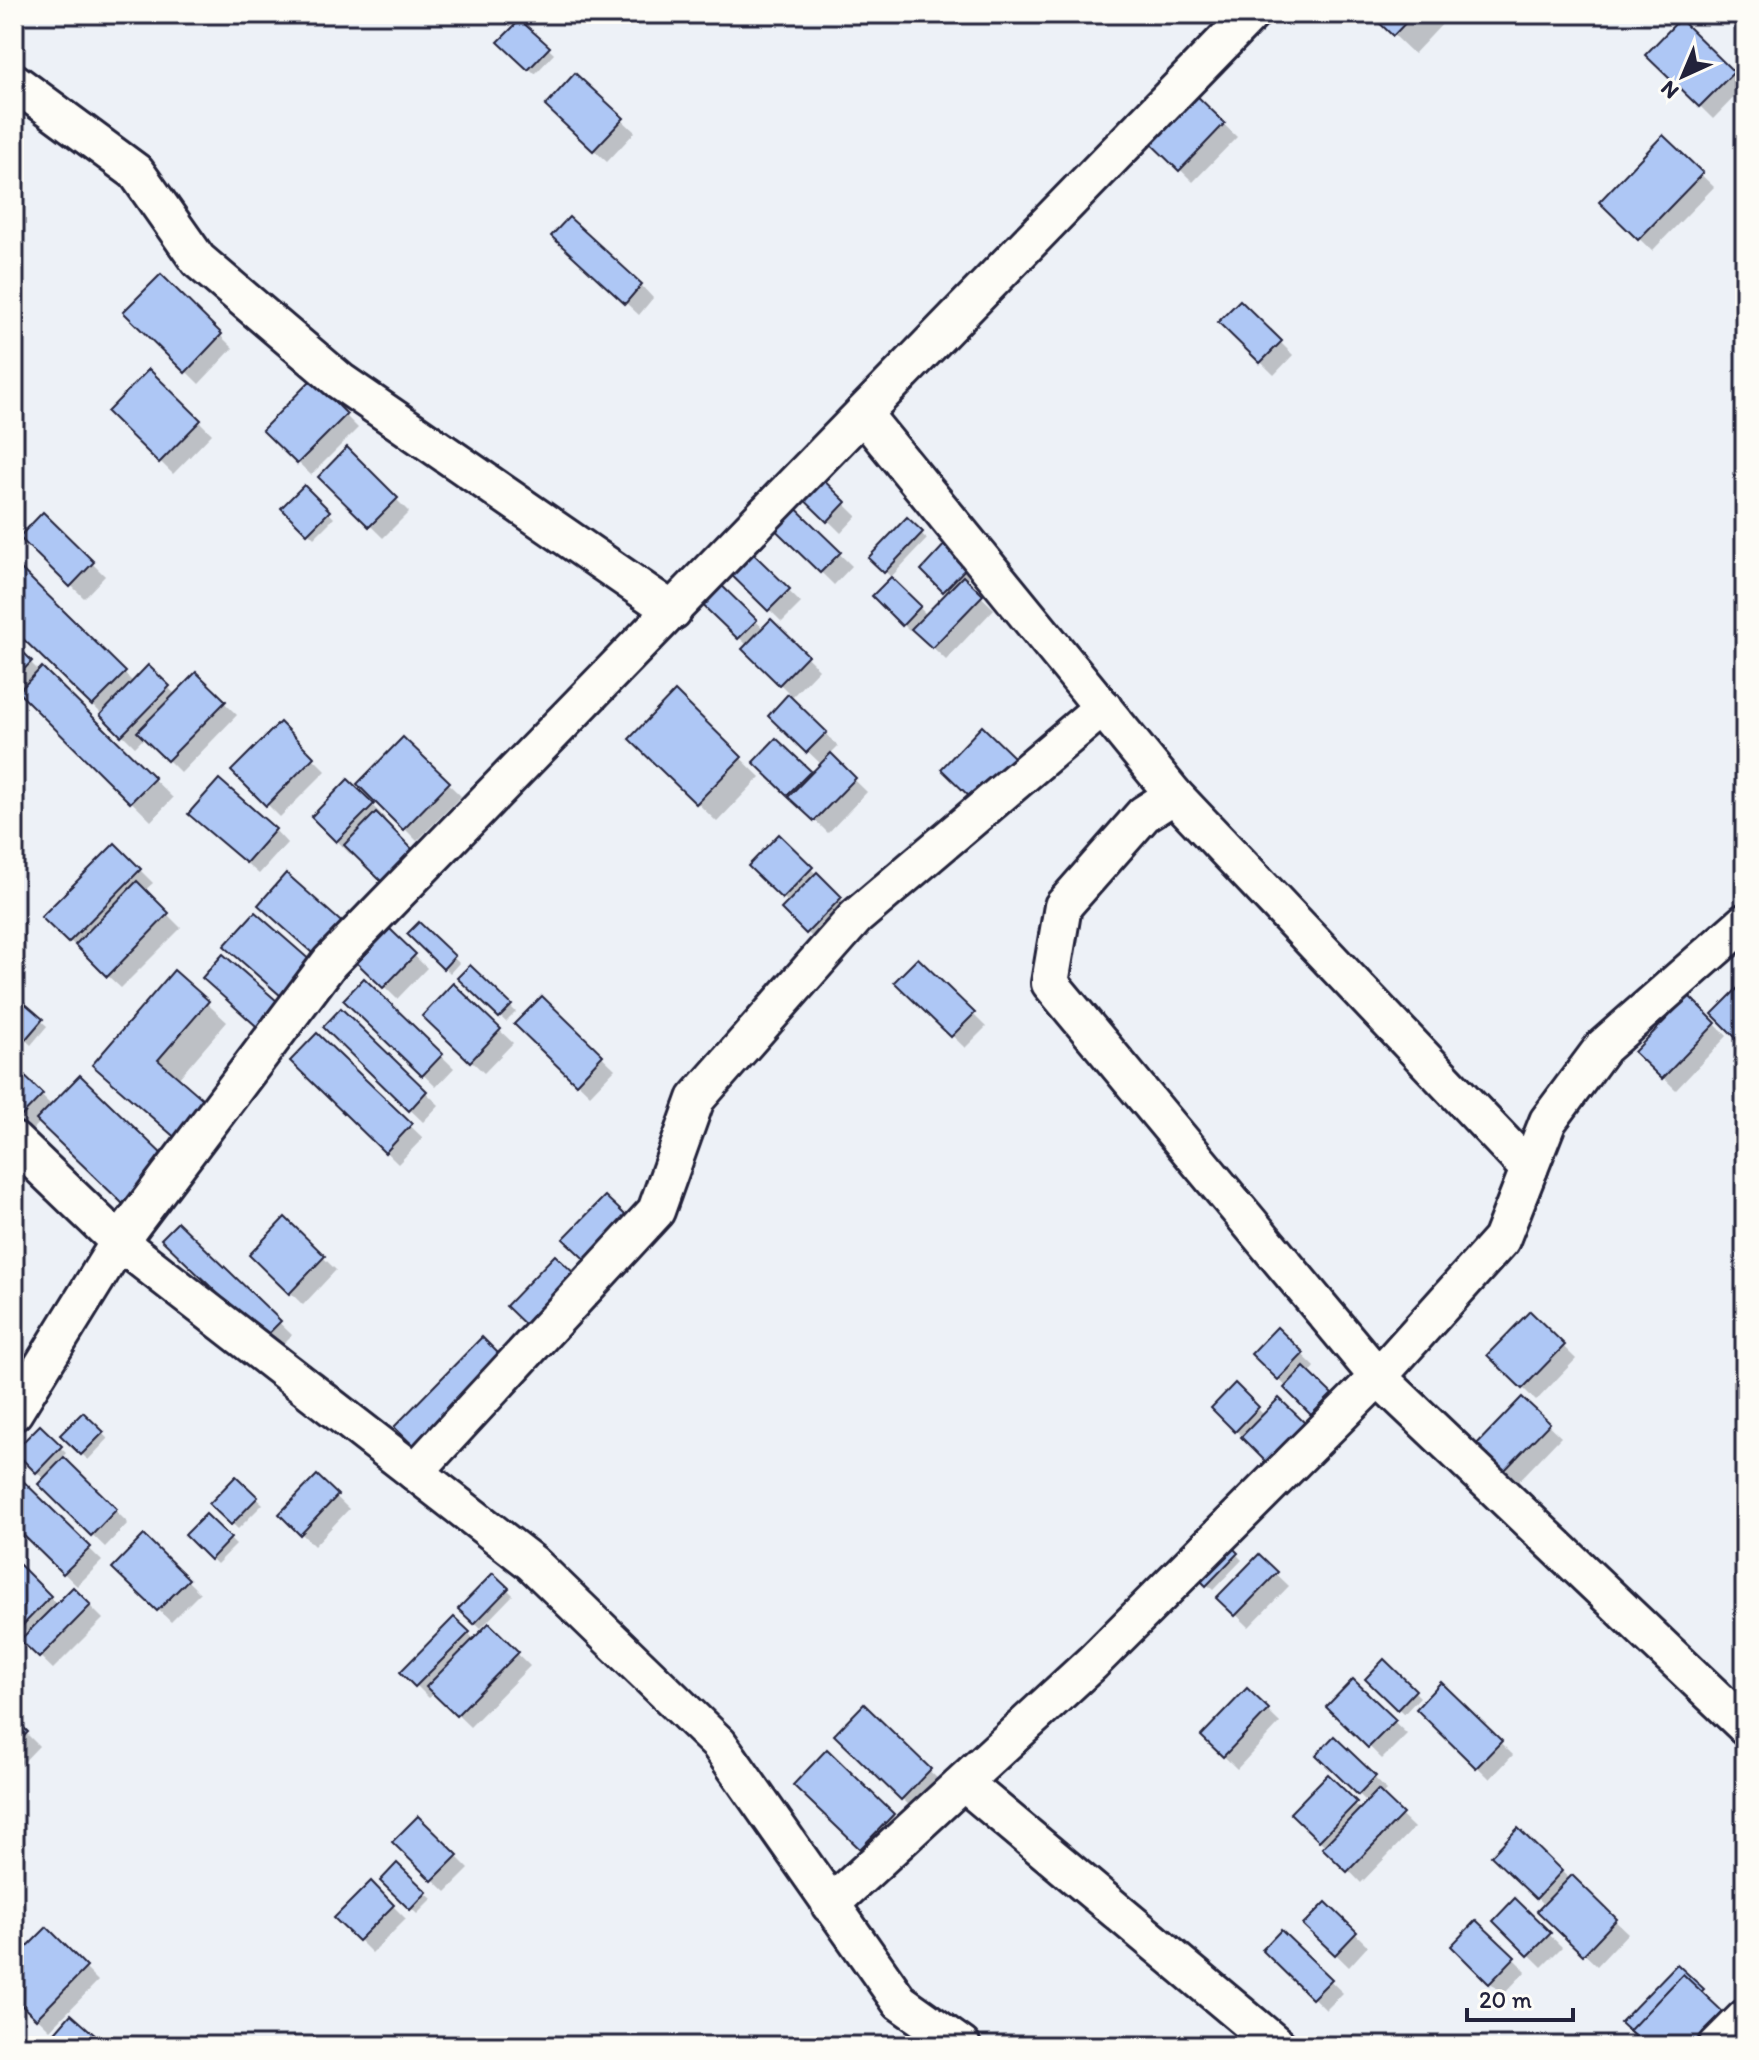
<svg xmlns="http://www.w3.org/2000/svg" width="1759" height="2060" viewBox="0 0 1759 2060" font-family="Itim,sans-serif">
<rect width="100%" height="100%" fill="#edf1f7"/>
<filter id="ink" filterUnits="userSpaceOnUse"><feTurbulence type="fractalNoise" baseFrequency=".0125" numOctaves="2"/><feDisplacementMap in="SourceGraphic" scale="16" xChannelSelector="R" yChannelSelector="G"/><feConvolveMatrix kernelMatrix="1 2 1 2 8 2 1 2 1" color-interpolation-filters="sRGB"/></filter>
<g filter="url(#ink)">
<g fill="#0003">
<polygon points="1372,14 1439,14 1446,20 1414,54"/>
<polygon points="520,22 554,54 535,74 501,42"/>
<polygon points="1680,22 1745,86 1713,119 1648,55"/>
<polygon points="1189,91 1237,137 1193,182 1146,136"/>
<polygon points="560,119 622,120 635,132 607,162"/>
<polygon points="1663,138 1714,187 1652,251 1601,202"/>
<polygon points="567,248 641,285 653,298 639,315"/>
<polygon points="161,277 233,348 199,384 126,312"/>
<polygon points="1240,302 1293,355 1274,375 1220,322"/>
<polygon points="149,372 212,434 173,474 110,412"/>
<polygon points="312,382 358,428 311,475 265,430"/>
<polygon points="347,450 409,512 383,538 321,477"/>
<polygon points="809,469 857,516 841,533 793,486"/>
<polygon points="304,488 334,518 314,538 284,508"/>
<polygon points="781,497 852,566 834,585 763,515"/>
<polygon points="43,515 105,576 84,598 22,537"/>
<polygon points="907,520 927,539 891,577 871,558"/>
<polygon points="735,539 801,603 782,622 717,558"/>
<polygon points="947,545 974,571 965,581 994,609 946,660 912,627 909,630 875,596 891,580 927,615 948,594 923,570"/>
<polygon points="20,571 134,683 148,668 176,695 196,675 237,715 181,773 145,737 135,747 14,627 14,577"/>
<polygon points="710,577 764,629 771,622 819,669 790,699 838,746 829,755 867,792 828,833 756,762 776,741 812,775 822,765 771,716 791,695 745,649 748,646 694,594"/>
<polygon points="14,646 40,672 42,670 173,798 151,821 14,686"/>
<polygon points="675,694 760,777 717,822 631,739"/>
<polygon points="280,725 326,771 280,817 234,771"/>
<polygon points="403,740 461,796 417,841 360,784"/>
<polygon points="348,782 385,818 350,854 314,817"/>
<polygon points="204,826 275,830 287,843 259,874"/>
<polygon points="779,837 853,911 820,945 784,909 789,903 751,866"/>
<polygon points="115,845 153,883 144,891 181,928 121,988 44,917"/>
<polygon points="419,924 459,963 450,973 410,934"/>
<polygon points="390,932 427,968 397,999 360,963"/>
<polygon points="918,960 986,1027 965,1048 897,982"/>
<polygon points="470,967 516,1012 506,1022 460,978"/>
<polygon points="174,973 227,1022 178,1079 199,1159 94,1065"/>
<polygon points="364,981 454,1068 436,1087 346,1000"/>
<polygon points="453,986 513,1043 484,1073 425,1016"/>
<polygon points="14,997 47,1026 31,1045 14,1029"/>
<polygon points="542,999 615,1069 590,1095 517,1024"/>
<polygon points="1689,999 1727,1036 1676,1090 1637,1052"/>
<polygon points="341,1011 439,1105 423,1122 325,1027"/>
<polygon points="317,1036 423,1138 398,1164 293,1061"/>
<polygon points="14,1069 52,1106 184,1180 144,1222 41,1121 29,1134 14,1119"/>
<polygon points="285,1220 336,1270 303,1305 252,1255"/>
<polygon points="178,1225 292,1335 278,1349"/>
<polygon points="1530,1314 1576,1359 1536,1401 1490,1355"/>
<polygon points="1277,1330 1315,1367 1309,1374 1336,1401 1318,1419 1254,1354"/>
<polygon points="1235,1386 1265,1416 1279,1401 1316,1437 1281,1474 1213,1408"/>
<polygon points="1522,1400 1561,1437 1514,1486 1475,1449"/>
<polygon points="83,1415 108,1439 88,1460 63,1435"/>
<polygon points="40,1428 66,1453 62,1458 128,1523 105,1547 40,1484 45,1480 16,1452"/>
<polygon points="16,1477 102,1561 77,1586 14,1524 14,1479"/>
<polygon points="317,1478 349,1509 314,1546 282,1514"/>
<polygon points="236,1479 263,1504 238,1529 212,1504"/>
<polygon points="206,1516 236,1545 217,1564 188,1535"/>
<polygon points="144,1538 200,1593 171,1622 115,1568"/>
<polygon points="1221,1539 1242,1560 1213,1590 1191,1569"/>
<polygon points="1259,1557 1289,1586 1249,1627 1219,1598"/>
<polygon points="14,1562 57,1605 73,1589 103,1619 53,1669 23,1640 29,1634 14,1620"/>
<polygon points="494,1576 513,1595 481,1628 461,1609"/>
<polygon points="454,1619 475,1640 489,1626 530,1666 470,1727 435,1693 429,1698 403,1672"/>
<polygon points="1384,1662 1420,1697 1404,1714 1368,1679"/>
<polygon points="1353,1682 1407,1734 1382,1759 1329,1707"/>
<polygon points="1441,1685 1513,1755 1490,1779 1418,1709"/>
<polygon points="1247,1691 1280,1723 1237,1769 1203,1736"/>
<polygon points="864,1707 942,1783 915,1811 837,1735"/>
<polygon points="14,1721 39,1746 14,1772"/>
<polygon points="1334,1739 1387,1790 1381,1796 1414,1828 1361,1883 1293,1813 1328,1777 1361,1810 1368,1803 1319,1755"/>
<polygon points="827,1752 906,1828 874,1860 796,1785"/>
<polygon points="418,1818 469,1869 446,1892 395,1842"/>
<polygon points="1518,1831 1628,1933 1597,1966 1540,1911 1545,1906 1494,1856"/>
<polygon points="397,1866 432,1899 417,1914 383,1881"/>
<polygon points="371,1884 406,1919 372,1953 337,1918"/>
<polygon points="1515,1901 1562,1947 1542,1967 1495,1921"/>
<polygon points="1326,1905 1368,1946 1349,1967 1306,1925"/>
<polygon points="1477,1923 1526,1971 1503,1995 1454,1946"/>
<polygon points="47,1930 98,1981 50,2030 14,1995 14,1963"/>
<polygon points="1281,1933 1343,1993 1326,2010 1264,1950"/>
<polygon points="1677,1967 1735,2026 1716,2046 1647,2046"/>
<polygon points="71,2017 95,2038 103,2046 46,2046"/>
</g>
<g fill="#aec7f5" stroke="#22223b" stroke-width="2">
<polygon points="1370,14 1414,14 1393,36"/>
<polygon points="1680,19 1734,72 1699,107 1645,55"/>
<polygon points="520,20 550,47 528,70 498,42"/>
<polygon points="575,73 624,118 593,151 545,106"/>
<polygon points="1189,88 1225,123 1179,171 1143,136"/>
<polygon points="1663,135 1703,173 1638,240 1599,202"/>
<polygon points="569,217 642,284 625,304 551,236"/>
<polygon points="161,274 222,334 185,373 123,312"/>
<polygon points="1240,300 1282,341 1260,363 1218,322"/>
<polygon points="149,369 201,420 159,463 107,412"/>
<polygon points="312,379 347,414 297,464 262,430"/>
<polygon points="347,447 398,498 369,527 318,477"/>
<polygon points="809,466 846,502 827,522 790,486"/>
<polygon points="304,485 330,511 307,534 281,508"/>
<polygon points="781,494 841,552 820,573 760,515"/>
<polygon points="43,512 94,562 70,587 19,537"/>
<polygon points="907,517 923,532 884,573 868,558"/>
<polygon points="735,536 790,589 768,611 714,558"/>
<polygon points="947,542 970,564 943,592 921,570"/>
<polygon points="20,568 126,672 92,706 14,630 14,574"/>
<polygon points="710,574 757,620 738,639 691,594"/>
<polygon points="963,576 983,595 932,648 911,629"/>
<polygon points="891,577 921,606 902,626 872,596"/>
<polygon points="771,619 808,655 779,685 742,649"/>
<polygon points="14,643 32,661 14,680"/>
<polygon points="148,665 170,686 121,736 100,715"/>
<polygon points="42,667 155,778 130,803 18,692"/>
<polygon points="196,672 226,701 167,761 137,732"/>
<polygon points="675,691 742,757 696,804 629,739"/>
<polygon points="788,694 827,732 806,753 768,716"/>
<polygon points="280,722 314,757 266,806 231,771"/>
<polygon points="982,726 1014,757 973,800 941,769"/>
<polygon points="403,737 450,782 403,830 357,784"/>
<polygon points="776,738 811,771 787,795 753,762"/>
<polygon points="831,753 856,778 814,821 788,797"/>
<polygon points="219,779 276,829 246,863 188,814"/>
<polygon points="348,779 374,804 336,842 311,817"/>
<polygon points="376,812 415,852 384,884 344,845"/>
<polygon points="779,834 813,867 782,899 748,866"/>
<polygon points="115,843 141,869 68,943 41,917"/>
<polygon points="817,872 842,897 806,934 781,909"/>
<polygon points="286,873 347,927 319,959 258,905"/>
<polygon points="137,881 169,913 107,977 75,945"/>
<polygon points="255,912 320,969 289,1003 224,946"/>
<polygon points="419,922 455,956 443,969 407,934"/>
<polygon points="390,929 416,954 383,988 357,963"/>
<polygon points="223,954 285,1008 263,1032 202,978"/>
<polygon points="918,958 975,1013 951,1037 894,982"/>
<polygon points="470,965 512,1005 499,1018 457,978"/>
<polygon points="174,970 209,1001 158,1060 210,1105 179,1141 92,1065"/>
<polygon points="364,978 443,1054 422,1076 343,1000"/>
<polygon points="453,983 501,1029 470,1062 422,1016"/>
<polygon points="1738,988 1745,995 1745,1047 1712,1014"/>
<polygon points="14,994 43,1019 25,1040 14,1031"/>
<polygon points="542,996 603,1055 576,1084 514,1024"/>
<polygon points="1689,996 1716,1023 1662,1079 1634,1052"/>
<polygon points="341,1008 427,1091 409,1111 323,1027"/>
<polygon points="317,1033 412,1124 385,1153 290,1061"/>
<polygon points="14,1066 43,1094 15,1123 14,1122"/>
<polygon points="80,1075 167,1159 123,1204 36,1120"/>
<polygon points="605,1196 636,1225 594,1268 563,1239"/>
<polygon points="285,1217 325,1256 289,1294 249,1255"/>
<polygon points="178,1222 281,1321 264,1338 161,1239"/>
<polygon points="555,1255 582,1281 533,1332 506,1306"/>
<polygon points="1530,1311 1565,1345 1522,1389 1487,1355"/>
<polygon points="1277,1327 1304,1353 1278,1380 1251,1354"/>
<polygon points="482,1337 509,1364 422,1454 394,1427"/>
<polygon points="1304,1367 1332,1394 1311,1415 1284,1388"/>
<polygon points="1235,1383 1259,1407 1235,1432 1211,1408"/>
<polygon points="1522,1397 1550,1423 1500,1475 1472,1449"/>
<polygon points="1279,1398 1305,1423 1267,1463 1241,1437"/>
<polygon points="83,1412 104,1432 81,1455 60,1435"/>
<polygon points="40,1425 62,1446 36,1473 14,1451"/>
<polygon points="64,1457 117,1509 91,1536 38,1484"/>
<polygon points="16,1474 91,1547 63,1574 14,1526 14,1476"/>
<polygon points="317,1475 338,1495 300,1535 279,1514"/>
<polygon points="236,1476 258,1497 231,1525 209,1504"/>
<polygon points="206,1514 231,1538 210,1560 185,1535"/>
<polygon points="144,1535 189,1579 157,1611 112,1568"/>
<polygon points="1221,1536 1238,1553 1206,1586 1189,1569"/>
<polygon points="1259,1554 1278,1572 1235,1616 1216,1598"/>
<polygon points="14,1559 51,1596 20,1628 14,1622"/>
<polygon points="493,1573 509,1588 474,1624 458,1609"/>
<polygon points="73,1587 91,1605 39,1658 20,1640"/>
<polygon points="454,1617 470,1632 415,1687 400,1672"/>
<polygon points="489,1623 519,1652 456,1716 426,1687"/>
<polygon points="1384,1659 1416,1690 1397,1710 1365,1679"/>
<polygon points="1353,1679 1396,1720 1368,1748 1326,1707"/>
<polygon points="1441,1682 1502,1741 1476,1768 1416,1709"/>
<polygon points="1247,1688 1269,1709 1223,1757 1201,1736"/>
<polygon points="864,1704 931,1769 901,1800 834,1735"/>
<polygon points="14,1718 28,1732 14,1746"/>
<polygon points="1334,1736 1376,1776 1358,1795 1316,1755"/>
<polygon points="827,1749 894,1814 860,1849 793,1785"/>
<polygon points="1328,1774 1357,1802 1319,1841 1290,1813"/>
<polygon points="1378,1790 1403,1814 1347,1872 1322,1848"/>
<polygon points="418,1816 458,1855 432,1881 392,1842"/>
<polygon points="1518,1828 1562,1871 1536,1899 1491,1856"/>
<polygon points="397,1863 427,1892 410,1910 380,1881"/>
<polygon points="1572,1875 1617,1919 1583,1955 1537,1911"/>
<polygon points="371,1881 394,1905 358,1941 334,1918"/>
<polygon points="1515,1898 1551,1933 1528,1956 1493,1921"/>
<polygon points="1326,1902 1357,1932 1335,1955 1303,1925"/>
<polygon points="1476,1920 1515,1957 1489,1984 1451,1946"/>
<polygon points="47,1927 87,1967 36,2019 14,1998 14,1960"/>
<polygon points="1281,1930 1332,1979 1312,1999 1262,1950"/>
<polygon points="1677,1964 1704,1989 1649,2046 1645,2046 1620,2023"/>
<polygon points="1683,1974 1723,2012 1691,2046 1645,2046 1629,2031"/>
<polygon points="71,2014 96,2036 88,2046 43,2046"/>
</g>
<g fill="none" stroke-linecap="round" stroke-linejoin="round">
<g stroke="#22223b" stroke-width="42">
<g id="street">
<polyline points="14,82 136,172 198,260 340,381 673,611"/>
<polyline points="863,414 1174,795 1529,1169"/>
<polyline points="1174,795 1144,814 1063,906 1050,983 1378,1377 1745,1726"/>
<polyline points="14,1141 119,1242 532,1563 719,1744 900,2002 962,2046"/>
<polyline points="14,1412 119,1242 330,962 1251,14"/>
<polyline points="415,1472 656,1211 696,1099 856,917 1103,707"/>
<polyline points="964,1783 1278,2046"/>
<polyline points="830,1905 1092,1663 1378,1377 1501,1240 1548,1121 1603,1047 1745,922"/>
<polyline points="1717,2046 1745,2018"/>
</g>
</g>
<use href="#street" stroke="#fdfcf7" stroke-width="36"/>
</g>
</g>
<rect width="1759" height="2060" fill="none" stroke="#fdfcf7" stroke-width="48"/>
<rect x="24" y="24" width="1711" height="2012" fill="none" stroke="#22223b" stroke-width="3" filter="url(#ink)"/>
<g transform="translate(1683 76) rotate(224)" stroke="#fdfcf7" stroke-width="6" paint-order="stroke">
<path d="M0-6L14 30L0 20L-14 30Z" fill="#22223b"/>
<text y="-12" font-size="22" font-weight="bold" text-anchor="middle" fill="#22223b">N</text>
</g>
<path d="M1467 2008v12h106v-12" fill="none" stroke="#22223b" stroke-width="4"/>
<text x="1479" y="2008" font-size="24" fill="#22223b" stroke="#fdfcf7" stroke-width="6" paint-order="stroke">20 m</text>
</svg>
